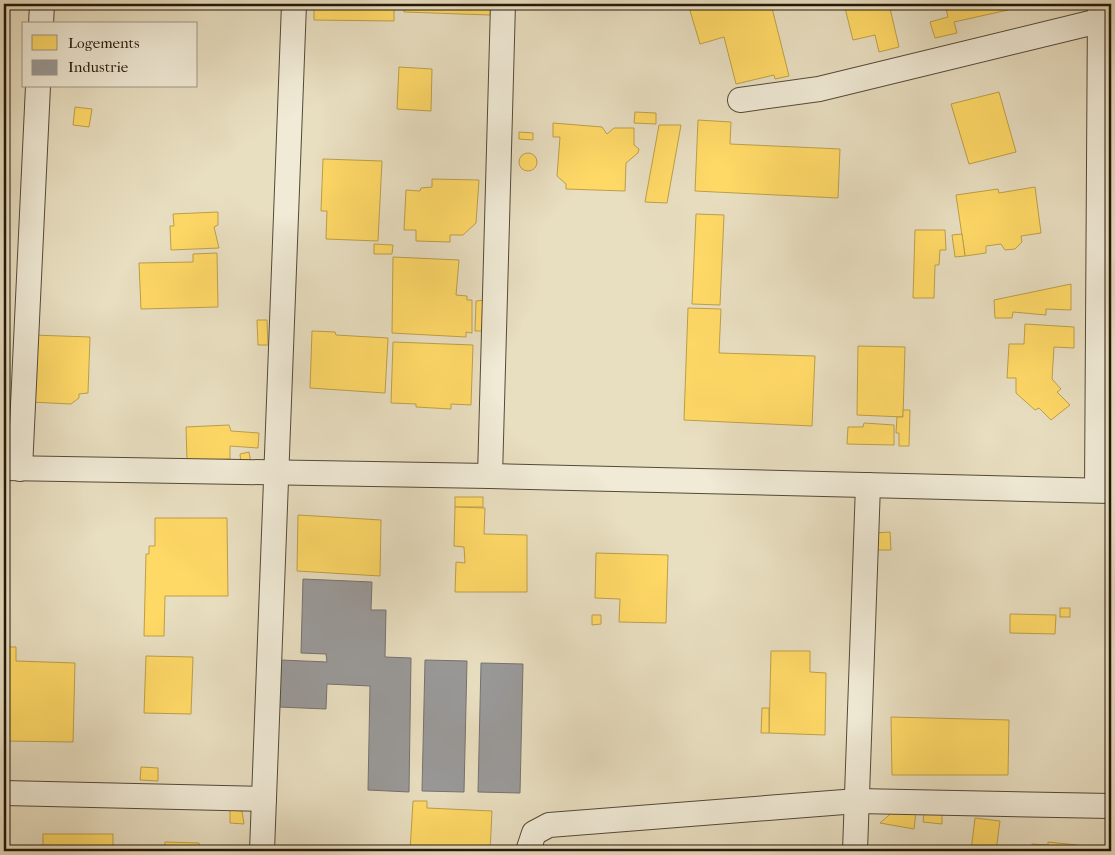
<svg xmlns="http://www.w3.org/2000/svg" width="1115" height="855" viewBox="0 0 1115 855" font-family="'IM FELL French Canon',serif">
<rect width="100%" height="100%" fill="#e8dec0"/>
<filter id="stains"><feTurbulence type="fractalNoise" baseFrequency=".004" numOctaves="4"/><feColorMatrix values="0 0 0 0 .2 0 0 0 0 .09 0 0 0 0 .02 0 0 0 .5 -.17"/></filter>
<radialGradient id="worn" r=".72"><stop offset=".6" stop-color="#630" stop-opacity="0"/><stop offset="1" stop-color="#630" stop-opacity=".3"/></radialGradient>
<g fill="#ffd966" stroke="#bd9f4a">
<polygon points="314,4 394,4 394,21 314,20"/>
<polygon points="405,4 491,4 490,15 404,12"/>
<polygon points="688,4 771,4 789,76 775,79 774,75 736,84 724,37 700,44"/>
<polygon points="844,4 889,4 899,47 879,52 875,35 853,40"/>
<polygon points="945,4 1007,4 1008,10 954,22 957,33 935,38 930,22 948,17"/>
<polygon points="399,67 432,69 431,111 397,109"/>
<polygon points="999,92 1016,152 969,164 951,104"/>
<polygon points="75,107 92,109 89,127 73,125"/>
<polygon points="635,112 656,113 656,124 634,123"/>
<polygon points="698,120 731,122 730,144 840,149 838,198 695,191"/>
<polygon points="553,123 602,127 607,134 614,128 634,128 634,145 639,149 638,153 626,163 625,191 566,189 566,184 557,176 560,137 553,137"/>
<polygon points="659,125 681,125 667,203 645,202"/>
<polygon points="519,132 533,133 533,140 519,139"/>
<circle cx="528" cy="162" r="9"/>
<polygon points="323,159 382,161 378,241 326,239 327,211 321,211"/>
<polygon points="432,179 479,180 476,223 463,235 450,235 450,242 416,241 416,230 404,230 406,190 420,191 421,188 432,187"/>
<polygon points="1035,187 1041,233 1021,236 1022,242 1015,249 1005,250 1001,244 986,246 986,253 965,256 956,195 998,189 999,193"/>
<polygon points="218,212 218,225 214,227 219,248 171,250 170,226 174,226 173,214"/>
<polygon points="696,214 724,215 720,305 692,304"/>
<polygon points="915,230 945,230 946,250 940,250 939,265 935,265 934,298 913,298"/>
<polygon points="962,234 965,256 955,257 952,235"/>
<polygon points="374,244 393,245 392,254 374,254"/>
<polygon points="217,253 218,307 141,309 139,263 193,262 193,254"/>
<polygon points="393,257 459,260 456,295 467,296 467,300 472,300 472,333 466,332 466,337 392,333"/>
<polygon points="1071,284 1071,310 1046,309 1046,315 1013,312 1012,318 995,318 994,300"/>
<polygon points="486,300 485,331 475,331 476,301"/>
<polygon points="688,308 721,309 719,353 815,356 812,426 684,420"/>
<polygon points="257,320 267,320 268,345 258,345"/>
<polygon points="1025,324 1074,327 1074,348 1054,347 1052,379 1061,389 1057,392 1070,405 1051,420 1039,408 1035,410 1016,393 1016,378 1007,378 1009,344 1024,344"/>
<polygon points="312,331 335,332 336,335 388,338 385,393 310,388"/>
<polygon points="32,335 90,337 88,393 79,394 79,398 71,404 30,402"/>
<polygon points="393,342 473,345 471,405 451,404 451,409 416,407 416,404 391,403"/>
<polygon points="858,346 905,347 903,417 857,415"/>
<polygon points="903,410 910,410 909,446 899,446 899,433 896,433 897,417 903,417"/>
<polygon points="864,423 894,425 894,445 847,444 848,427 863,427"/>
<polygon points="229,425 231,431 259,433 258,448 230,446 230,459 187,461 186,427"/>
<polygon points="249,452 251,463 241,465 240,454"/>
<rect x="455" y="497" width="28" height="10"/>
<polygon points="455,507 485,508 484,534 527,535 527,592 455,592 456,562 465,563 464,547 454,546"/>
<polygon points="298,515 381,520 380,576 297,571"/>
<polygon points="155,518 227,518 228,596 165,596 164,636 144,636 146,554 149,554 149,546 155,546"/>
<polygon points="890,532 891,550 876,550 874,533"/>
<polygon points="596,553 668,555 666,623 619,622 620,599 595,598"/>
<rect x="1060" y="608" width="10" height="9"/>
<polygon points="1010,614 1056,615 1055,634 1010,633"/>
<polygon points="592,615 601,615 601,624 592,625"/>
<polygon points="4,647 16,647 16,661 75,663 73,742 4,741"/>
<polygon points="771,651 810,651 810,672 826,673 825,735 769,733"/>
<polygon points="146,656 193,657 191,714 144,713"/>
<polygon points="762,708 769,708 769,733 761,733"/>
<polygon points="891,717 1009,720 1008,775 892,775"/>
<polygon points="141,767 158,768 158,781 140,780"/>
<polygon points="413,801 427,801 427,808 492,811 490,851 410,851"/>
<polygon points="230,810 242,811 244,824 230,823"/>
<polygon points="895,810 916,812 914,829 880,823"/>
<polygon points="924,813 942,814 942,824 923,822"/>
<polygon points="975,818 1000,821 996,851 971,851"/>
<rect x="43" y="834" width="70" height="17"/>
<polygon points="165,842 199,843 200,851 164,851"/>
<polygon points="1048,842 1077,845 1077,851 1005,851 1005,848 1031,851 1032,844 1048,845"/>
</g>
<g fill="#999" stroke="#76726e">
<polygon points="303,579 372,582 371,610 386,610 385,657 411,658 409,792 368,790 370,686 327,684 326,709 279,707 281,660 327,662 326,654 301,653"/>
<polygon points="425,660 467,661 464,792 422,791"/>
<polygon points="481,663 523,664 520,793 478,792"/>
</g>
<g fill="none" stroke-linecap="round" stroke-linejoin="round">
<g stroke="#544a38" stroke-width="26">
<g id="minor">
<polyline points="41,24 42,4"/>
<polyline points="740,100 819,89 1111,18"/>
<polyline points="4,468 490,476 1111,491"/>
<polyline points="20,469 38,86"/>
<polyline points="490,476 503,4"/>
<polyline points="1097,490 1100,4"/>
<polyline points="4,793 264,799"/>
<polyline points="262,851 294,4"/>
<polyline points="528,851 534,833 549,825 857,801 1111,806"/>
<polyline points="855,851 868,485"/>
</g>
</g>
<use href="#minor" stroke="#f0ead6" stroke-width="24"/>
</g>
<rect width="1115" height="855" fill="none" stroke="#e8dec0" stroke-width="20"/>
<rect x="5" y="5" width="1105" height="845" fill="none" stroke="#23180a" stroke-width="2.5"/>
<rect x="10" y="10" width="1095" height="835" fill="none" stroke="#23180a"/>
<rect x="22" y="22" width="175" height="65" fill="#f0ead6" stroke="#9e9684"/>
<rect x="32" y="35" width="25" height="15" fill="#ffd966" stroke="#9e9684"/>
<text x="68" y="48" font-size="15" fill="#23180a">Logements</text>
<rect x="32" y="60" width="25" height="15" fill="#999999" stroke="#9e9684"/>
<text x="68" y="72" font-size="15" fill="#23180a">Industrie</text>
<rect width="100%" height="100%" filter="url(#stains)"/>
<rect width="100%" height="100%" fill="url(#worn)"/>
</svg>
